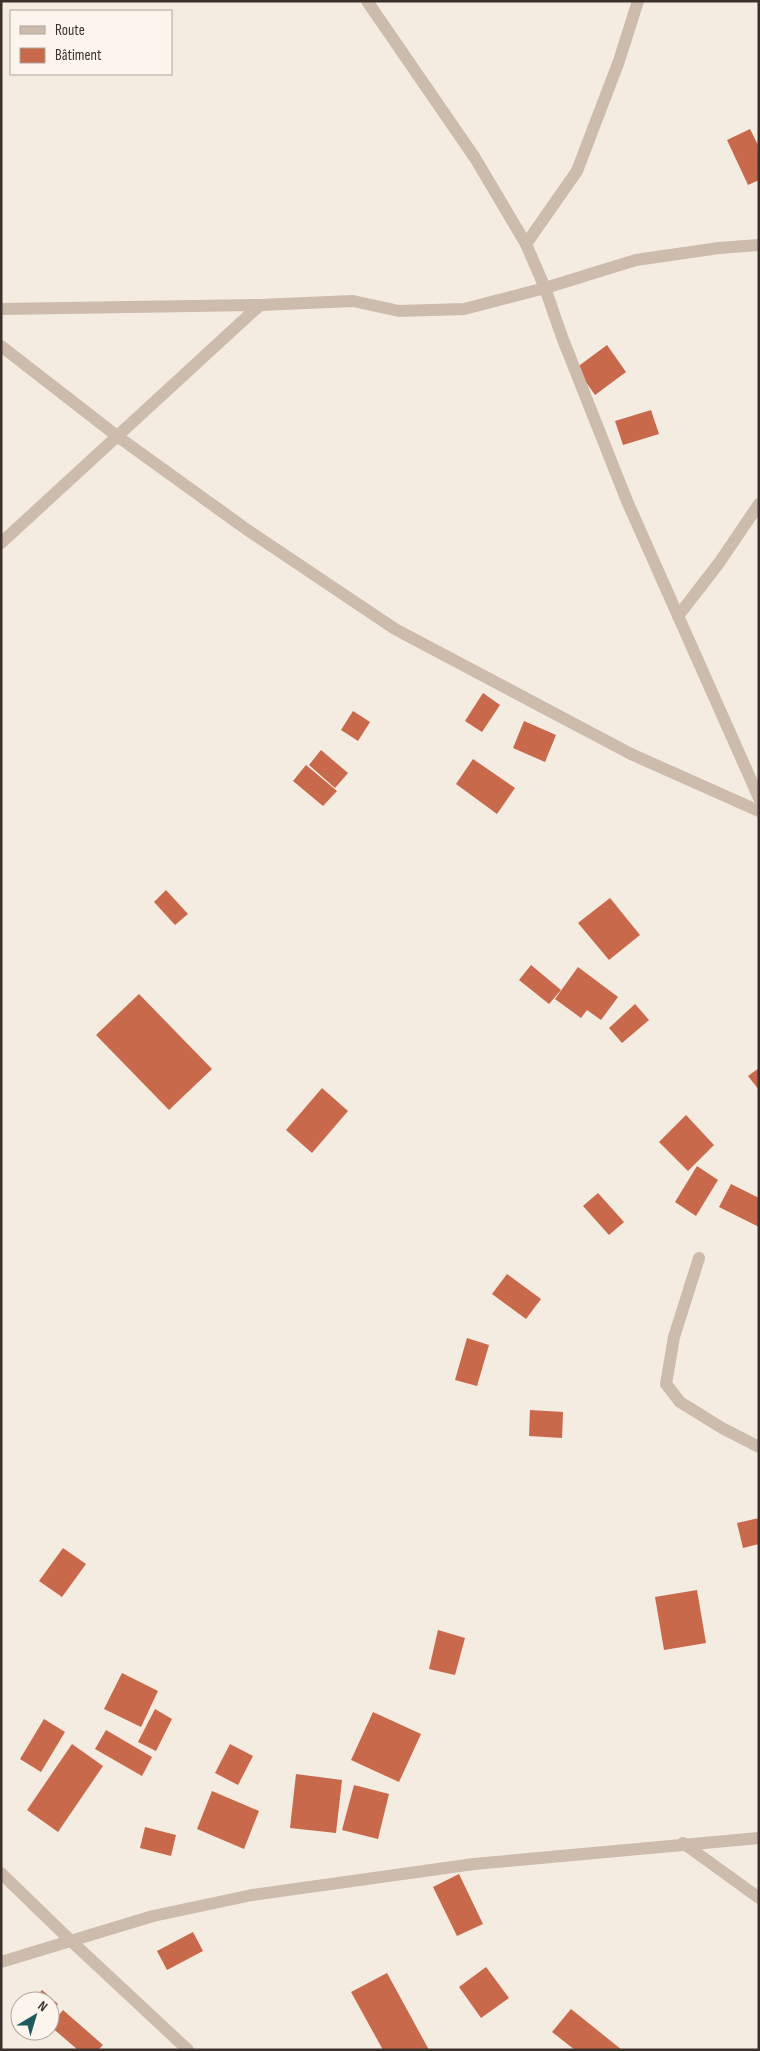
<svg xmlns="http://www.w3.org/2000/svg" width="760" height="2051" viewBox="0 0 760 2051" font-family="'Sofia Sans Condensed',sans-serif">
<rect width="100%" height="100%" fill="#f4ebe1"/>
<g fill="#c8694b">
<polygon points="750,129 759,147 759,180 748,185 727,140"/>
<polygon points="607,345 626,372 595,395 576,368"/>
<polygon points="651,410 659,434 623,445 615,421"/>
<polygon points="483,693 500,705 482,732 465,721"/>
<polygon points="353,711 370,722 358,741 341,730"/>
<polygon points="524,721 556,735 545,762 513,748"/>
<polygon points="321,750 348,773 335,788 309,765"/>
<polygon points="473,759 515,788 497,814 456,784"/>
<polygon points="306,765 337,791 323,806 293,781"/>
<polygon points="166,890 188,914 175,925 154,902"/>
<polygon points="610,898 640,935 609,960 578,923"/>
<polygon points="531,965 561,990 549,1004 519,980"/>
<polygon points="578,967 618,997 601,1020 587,1010 581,1018 555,999"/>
<polygon points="139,994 212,1069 169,1110 96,1035"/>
<polygon points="635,1004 649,1020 622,1043 609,1028"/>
<polygon points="759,1068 759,1090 748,1076"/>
<polygon points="322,1088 348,1111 312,1153 286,1130"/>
<polygon points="686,1115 714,1145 688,1171 659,1142"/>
<polygon points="697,1166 718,1180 696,1216 675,1202"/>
<polygon points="731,1184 759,1198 759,1227 719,1207"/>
<polygon points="598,1193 624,1222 609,1235 583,1206"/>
<polygon points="507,1274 541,1299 526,1319 492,1294"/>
<polygon points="467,1338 489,1345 477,1386 455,1380"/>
<polygon points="530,1410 563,1412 562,1438 529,1436"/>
<polygon points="759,1518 759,1544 743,1548 737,1523"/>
<polygon points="63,1548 86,1564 62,1597 39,1581"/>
<polygon points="697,1590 706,1643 664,1650 655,1597"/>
<polygon points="438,1630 465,1638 455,1675 429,1669"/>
<polygon points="122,1673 158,1691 141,1727 104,1709"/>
<polygon points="155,1709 172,1719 156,1751 138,1742"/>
<polygon points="373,1712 421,1734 399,1782 351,1760"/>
<polygon points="44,1719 65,1732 41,1772 20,1759"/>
<polygon points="106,1730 152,1757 142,1776 95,1749"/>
<polygon points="72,1744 103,1766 58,1832 27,1810"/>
<polygon points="230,1744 253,1756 238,1785 215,1773"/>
<polygon points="296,1774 342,1780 336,1833 290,1828"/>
<polygon points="354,1785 389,1794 378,1839 342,1830"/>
<polygon points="212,1791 259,1811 244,1849 197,1829"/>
<polygon points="145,1827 176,1835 171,1856 140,1848"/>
<polygon points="459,1874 483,1924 457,1936 433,1887"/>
<polygon points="193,1932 203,1951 167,1970 157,1951"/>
<polygon points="486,1967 509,1998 481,2018 459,1987"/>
<polygon points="387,1973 429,2050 383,2050 351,1992"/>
<polygon points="42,1990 58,2004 50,2013 50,2001 33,2001"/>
<polygon points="571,2009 622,2050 575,2050 552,2032"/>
<polygon points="63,2010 103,2045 98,2050 78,2050 50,2026"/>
</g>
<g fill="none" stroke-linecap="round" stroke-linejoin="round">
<g stroke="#cdbbac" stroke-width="12">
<polyline points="367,1 475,158 526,244 545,288 562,337 627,501 759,798"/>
<polyline points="526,244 577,171 619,61 638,1"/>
<polyline points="1,309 260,305 353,301 399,311 464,309 545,288 636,260 719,248 759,245"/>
<polyline points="1,346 117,436 246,529 395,629 631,754 759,811"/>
<polyline points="1,543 260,305"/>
<polyline points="678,616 719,563 759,504"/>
<polyline points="699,1258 674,1337 666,1384 680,1402 722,1428 759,1447"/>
<polyline points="683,1843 759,1898"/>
<polyline points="1,1873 70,1940 188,2050"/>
<polyline points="1,1962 153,1916 252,1895 474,1864 759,1838"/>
</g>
</g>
<rect width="760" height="2051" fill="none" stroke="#3b302b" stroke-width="5"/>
<rect x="10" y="10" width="162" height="65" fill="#fbf5ee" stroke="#aea6a0"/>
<rect x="20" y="26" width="25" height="8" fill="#cdbbac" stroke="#aea6a0"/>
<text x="55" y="35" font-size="15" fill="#3b302b">Route</text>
<rect x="20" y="48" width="25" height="15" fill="#c8694b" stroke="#aea6a0"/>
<text x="55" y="60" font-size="15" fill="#3b302b">Bâtiment</text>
<g transform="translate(35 2016) rotate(38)"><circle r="24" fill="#fbf5ee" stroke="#aea6a0"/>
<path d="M0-4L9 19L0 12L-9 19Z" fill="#1f5a5e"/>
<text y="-8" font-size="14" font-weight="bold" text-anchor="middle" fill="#3b302b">N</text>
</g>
</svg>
